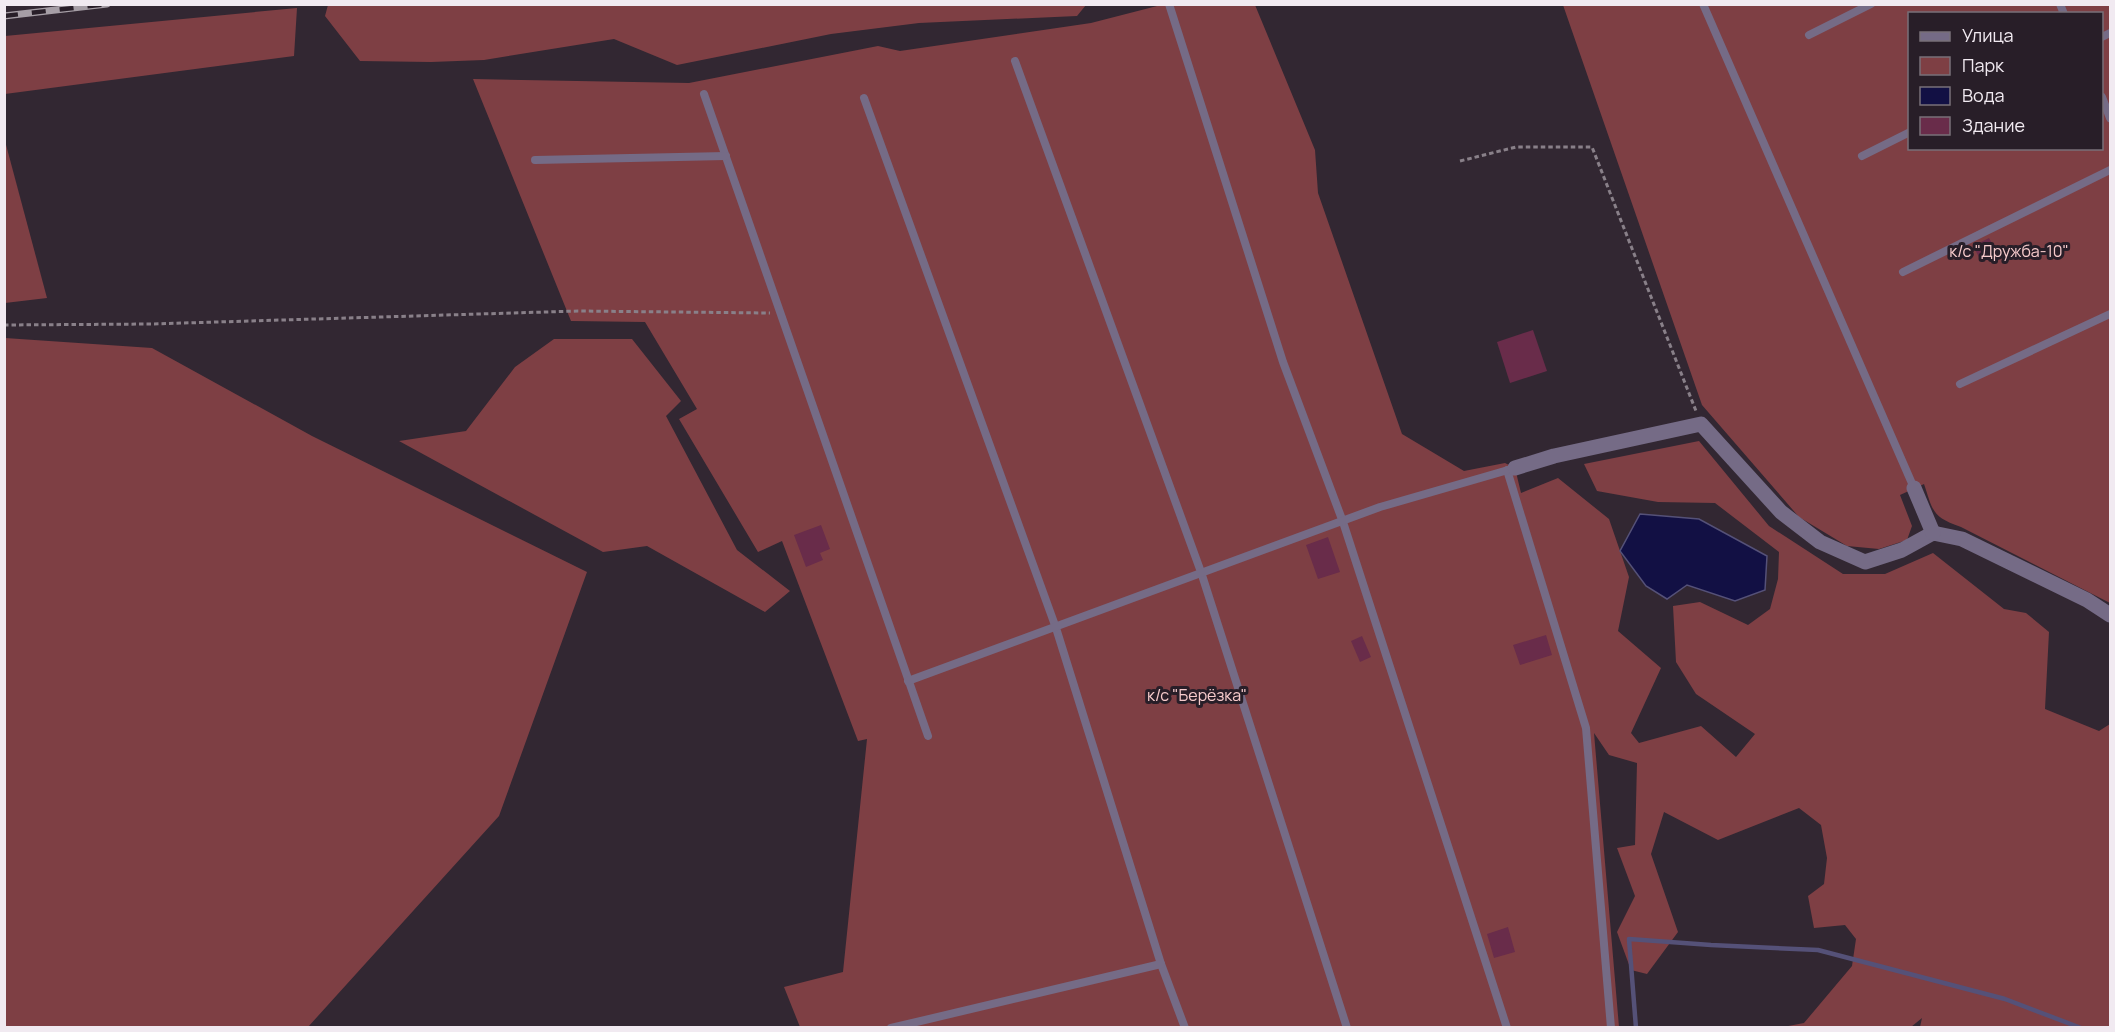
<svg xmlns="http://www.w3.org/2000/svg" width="2115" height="1032" viewBox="0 0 2115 1032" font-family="Manrope,sans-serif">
<rect width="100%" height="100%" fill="#322732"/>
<g fill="#7e3f44" fill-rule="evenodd">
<polygon points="328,5 328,4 1086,5 1077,16 919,23 831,34 677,65 614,39 484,60 431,62 360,61 325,16"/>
<polygon points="1161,5 1255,5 1315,150 1318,193 1402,434 1464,471 1505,463 1515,468 1521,493 1558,478 1609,519 1629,577 1618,631 1661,668 1631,733 1639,743 1701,726 1736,757 1755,734 1696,694 1676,662 1673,606 1700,602 1748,625 1770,609 1778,579 1779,552 1715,503 1658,502 1597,491 1584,464 1699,441 1769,526 1843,574 1885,574 1933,553 2004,609 2026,613 2049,632 2045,709 2099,731 2110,724 2110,1027 1920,1027 1922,1018 1911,1027 1783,1027 1804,1023 1852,966 1856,939 1845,925 1814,928 1808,896 1824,884 1827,858 1821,825 1799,808 1718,840 1664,812 1651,854 1678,932 1647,974 1631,970 1617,932 1635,896 1617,848 1635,845 1637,763 1609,755 1594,733 1619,1027 800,1027 784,987 843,972 867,739 858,741 782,541 758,552 679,419 697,409 645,322 571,321 473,79 689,83 878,46 900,51 1091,23"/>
<path d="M1563,5H2110V603L1961,527C1932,517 1933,511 1924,484L1900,495L1912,526L1907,540L1879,549L1847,546L1799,517L1702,405ZM1910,14H2102V148H1910Z"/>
<polygon points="297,8 294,56 5,94 5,36"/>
<polygon points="5,141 47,298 5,303"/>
<polygon points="5,338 152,348 312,436 587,572 499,816 308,1027 5,1027"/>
<polygon points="554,339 632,339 681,401 666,416 737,550 790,591 765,612 647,546 603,552 399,441 466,431 515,367"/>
</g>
<polygon fill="#121044" stroke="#555178" stroke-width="1.5" points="1640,514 1699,519 1767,556 1765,590 1735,601 1687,585 1667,599 1646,586 1620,551"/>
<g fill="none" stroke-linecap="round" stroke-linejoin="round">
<polyline stroke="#555178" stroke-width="4.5" points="1636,1028 1629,939 1711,945 1818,950 2005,999 2081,1028"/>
</g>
<g fill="#692c4a">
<polygon points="1989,238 1996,251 1980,259 1973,246"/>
<polygon points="1533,330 1547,371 1510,383 1497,342"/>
<polygon points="821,525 830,549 820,553 823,560 806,567 794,535"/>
<polygon points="1328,537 1340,572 1318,579 1306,545"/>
<polygon points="1546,635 1552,655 1520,665 1513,645"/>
<polygon points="1362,636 1371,657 1360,662 1351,641"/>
<polygon points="1508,927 1515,952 1494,958 1487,934"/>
</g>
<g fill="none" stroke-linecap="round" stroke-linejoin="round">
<g stroke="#898089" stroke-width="3" stroke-dasharray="4.5 3" stroke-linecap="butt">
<polyline points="1460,161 1516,147 1592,147 1696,411"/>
<polyline points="4,325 151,324 578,311 770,313"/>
</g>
<g stroke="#756b86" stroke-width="8">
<polyline points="1169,4 1283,362 1343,522 1507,1028"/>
<polyline points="1703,4 1914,488"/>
<polyline points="2060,4 2064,14"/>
<polyline points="1809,35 1871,4"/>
<polyline points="2102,37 2110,33"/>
<polyline points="1015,61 1201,572 1347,1028"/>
<polyline points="704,94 928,736"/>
<polyline points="2102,97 2110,118"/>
<polyline points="864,98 1056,628 1161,964 1185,1028"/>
<polyline points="1862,156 1910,132"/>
<polyline points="535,160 726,156"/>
<polyline points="1903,272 2110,170"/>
<polyline points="1960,384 2110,314"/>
<polyline points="1507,470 1586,728 1611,1028"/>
<polyline points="908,681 1380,507 1515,468"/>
<polyline points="891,1028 1161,964"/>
</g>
<g stroke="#756b86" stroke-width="15">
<polyline points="1515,468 1554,456 1701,424 1781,512 1820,542 1865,562 1902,550 1933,533 1962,539 2087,600 2110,615"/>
<polyline points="1914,488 1933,533"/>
</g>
<g stroke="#a69ea6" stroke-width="7">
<polyline id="rail" points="4,16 107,4"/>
</g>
<use href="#rail" stroke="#281e28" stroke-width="4.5" stroke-dasharray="14" stroke-linecap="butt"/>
</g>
<g text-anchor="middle" stroke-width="6" stroke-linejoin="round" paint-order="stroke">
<g font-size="16" fill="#f7cbcc" stroke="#281e28">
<text x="2009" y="257">к/с "Дружба-10"</text>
<text x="1197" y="701">к/с "Берёзка"</text>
</g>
</g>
<rect width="2115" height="1032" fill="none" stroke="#f1eaf1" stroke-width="12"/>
<rect x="1908" y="12" width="195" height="138" fill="#281e28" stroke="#787078" stroke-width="1.5"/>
<rect x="1920" y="32" width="30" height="9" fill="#756b86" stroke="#787078" stroke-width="1.5"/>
<text x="1962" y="42" font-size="18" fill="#f1eaf1">Улица</text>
<rect x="1920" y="57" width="30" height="18" fill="#7e3f44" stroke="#787078" stroke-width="1.5"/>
<text x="1962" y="72" font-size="18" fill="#f1eaf1">Парк</text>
<rect x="1920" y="87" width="30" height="18" fill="#121044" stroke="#787078" stroke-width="1.5"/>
<text x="1962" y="102" font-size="18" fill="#f1eaf1">Вода</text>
<rect x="1920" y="117" width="30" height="18" fill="#692c4a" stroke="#787078" stroke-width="1.5"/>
<text x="1962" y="132" font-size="18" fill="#f1eaf1">Здание</text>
</svg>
